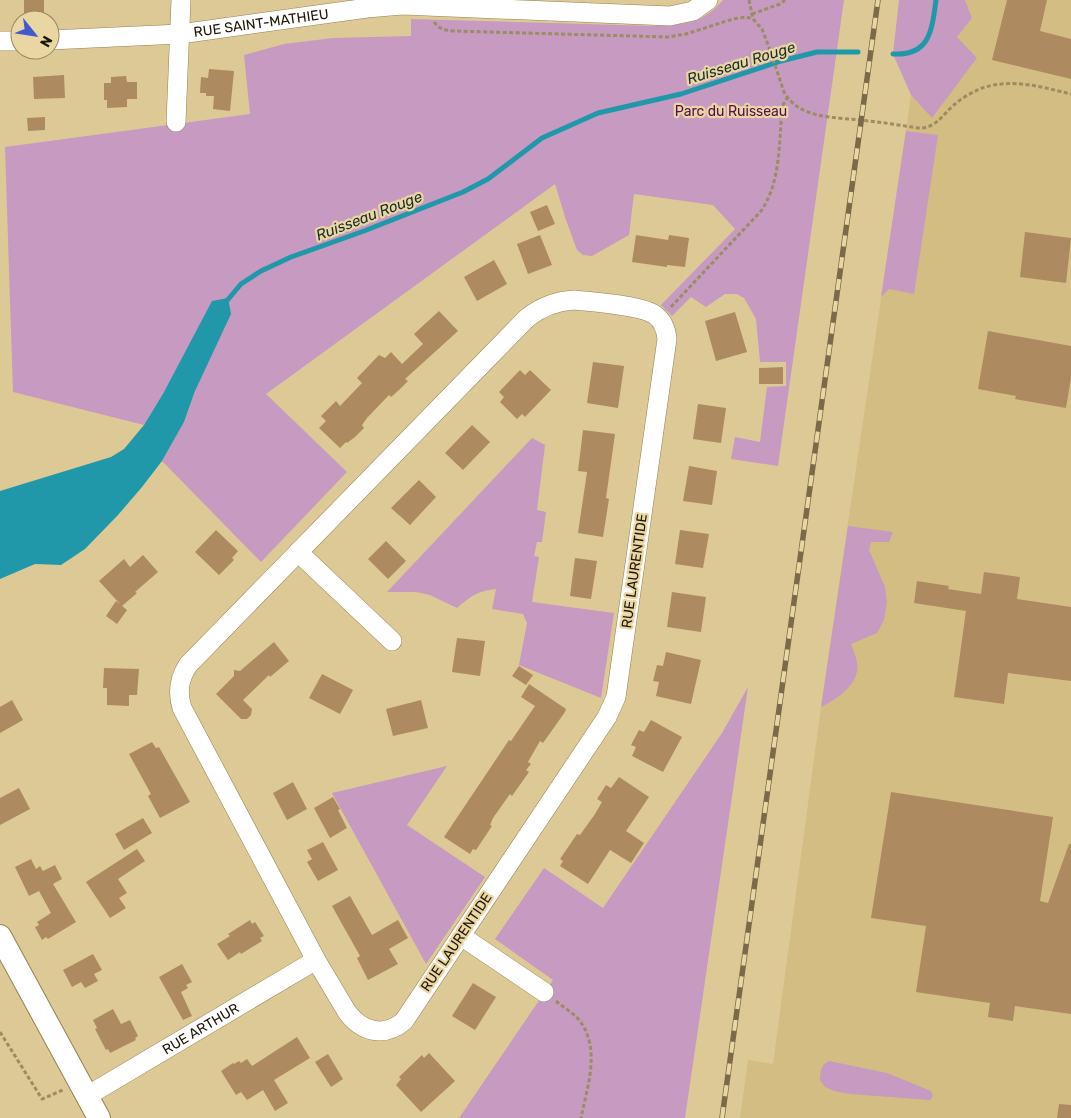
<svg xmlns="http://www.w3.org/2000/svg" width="1071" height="1118" viewBox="0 0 1071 1118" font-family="Rubik,sans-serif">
<rect width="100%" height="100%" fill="#ddc995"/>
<polygon fill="#d4bd82" points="965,0 1071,0 1071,1118 740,1118 748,1060 773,1064 821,707 911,95 932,117 977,58 957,37 972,18"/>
<g fill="#c69ac1">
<path d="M723,0H844L778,466L731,459L735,437L760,442L767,387L786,386V362H760L756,319L744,298L737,294H725L706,307L691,297L672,316L661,305L735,229L713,205L634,194L629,235L592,256L583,255L577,250L566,220L555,184L266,394L347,472L261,562L162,461L184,422L195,391L164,392L144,425L13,392L5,147L250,114L244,55L284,44L333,38L411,36V19L653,26C683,25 703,24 723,0Z"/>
<polygon points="899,0 965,0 972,18 957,37 977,58 932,118 911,95 893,54"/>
<polygon points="906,131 938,135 914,294 889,289 881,297"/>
<path d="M532,438L545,445L537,510L546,512L542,542H537L534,556L539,557L532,602L614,613L601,698L519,665L527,623L523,614L492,609L496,589C477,591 471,596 457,608L430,595L416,592H387Z"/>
<path d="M848,526L893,532L889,542H871L869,550L885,587L887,602L884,620L877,633L851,644C854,652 859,663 857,671C854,688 835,700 821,707Z"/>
<polygon points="748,687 685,1118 459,1118 553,980 495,939 544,868 603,908 722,733"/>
<polygon points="447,766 407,825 485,877 426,964 332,793"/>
<path d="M829,1061L887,1073L931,1091L933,1096L930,1100L850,1094L834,1091L825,1087L820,1080C820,1073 821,1064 829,1061Z"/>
</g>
<polygon fill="#2198a9" points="228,298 231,314 195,391 184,422 162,461 142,487 118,515 85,549 61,565 35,564 0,579 0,491 111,457 124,449 144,425 164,392 212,301"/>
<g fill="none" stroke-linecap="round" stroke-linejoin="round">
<g stroke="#2198a9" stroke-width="5">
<path d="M893,54C930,56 932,30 936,0"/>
<polyline points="225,303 241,284 261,271 291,257 364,231 463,192 488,179 542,138 598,113 681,94 781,61 817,52 858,52"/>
</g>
</g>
<g fill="#ae8a61">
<rect x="24" y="0" width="20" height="16"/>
<polygon points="1007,0 1047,0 1040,31 1071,39 1071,79 992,60"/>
<polygon points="209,69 234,71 230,111 213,109 214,96 206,96 206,93 200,93 201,77 208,78"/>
<polygon points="64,75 65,98 34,99 33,77"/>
<polygon points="126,76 127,82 137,82 137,99 127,99 127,107 107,108 107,100 104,100 104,83 111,83 111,77"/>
<polygon points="45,117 45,130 28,131 27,118"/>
<polygon points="547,205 555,224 538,231 530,212"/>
<polygon points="1025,232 1071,238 1066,283 1020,277"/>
<polygon points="540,235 552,265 528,274 517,244"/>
<polygon points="636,235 668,240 669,235 689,238 685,267 667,265 667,267 632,262"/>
<polygon points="494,260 507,284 477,301 464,277"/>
<polygon points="439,311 458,331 405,379 408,381 399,390 391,397 389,395 367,418 362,425 364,428 355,437 347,443 346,442 340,448 319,428 326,421 321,416 336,401 340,406 362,383 357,378 379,355 385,358 391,352 402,364 423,344 414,334"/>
<polygon points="735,312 747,352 716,361 705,321"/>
<polygon points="988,331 1071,346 1071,378 1066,408 1015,399 1016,396 978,389"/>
<polygon points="593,362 624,366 618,408 587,403"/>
<polygon points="783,367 783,384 759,384 759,368"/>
<polygon points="520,370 525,375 530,370 551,390 525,417 522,414 517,419 500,402 504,397 499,392"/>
<polygon points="698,404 726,408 721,443 693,439"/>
<polygon points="472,425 490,442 463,470 445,453"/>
<polygon points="583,430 615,434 606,498 609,499 603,537 578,533 587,472 578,471"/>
<polygon points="689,466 717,471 712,505 683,501"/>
<polygon points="419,480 436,497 410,525 391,508"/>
<polygon points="216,530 238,551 232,558 234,560 219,575 195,552"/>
<polygon points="680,530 709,534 703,568 675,564"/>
<polygon points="386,541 406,561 388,579 368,559"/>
<polygon points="143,555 158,572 135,592 137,593 122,606 127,610 117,624 106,616 116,601 120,604 99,581 124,559 130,567"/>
<polygon points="575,558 597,561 591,599 570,596"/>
<polygon points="984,572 1020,577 1017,599 1071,607 1071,681 1008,673 1004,704 954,697 966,611 914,603 917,581 949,586 948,589 981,594"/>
<polygon points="672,592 706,597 701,632 667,627"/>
<polygon points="457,638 485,641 480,676 452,672"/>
<polygon points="274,642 289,661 270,677 269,675 243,700 252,709 251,715 247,719 241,719 216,694 234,676 234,670 240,671"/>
<polygon points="666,652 701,660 691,704 656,696 659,682 653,681 657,665 663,666"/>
<polygon points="519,666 533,675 526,685 512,676"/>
<polygon points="104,668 139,669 137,695 129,695 129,706 107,705 107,688 103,688"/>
<polygon points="322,674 353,690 340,714 309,698"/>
<polygon points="529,684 566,709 565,712 543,743 540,741 528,762 531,764 526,770 529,772 512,796 510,794 493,818 490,825 492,826 476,850 473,849 470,854 444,837 509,740 511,741 535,706 521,697"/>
<polygon points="12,700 23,720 0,733 0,707"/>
<polygon points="421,700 428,728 393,736 386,709"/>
<polygon points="651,720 682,737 663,772 632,756 636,747 631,745 639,730 644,732"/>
<polygon points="152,742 156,748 159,747 190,802 160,818 148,796 151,794 129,754"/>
<polygon points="619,777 649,797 626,831 644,843 631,863 610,850 588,884 560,866 563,861 560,859 577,834 580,835 595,814 602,802 597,799 606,785 611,788"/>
<polygon points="293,782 307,809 287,820 273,793"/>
<polygon points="19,788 30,809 0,825 0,798"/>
<polygon points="891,792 1053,817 1040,901 1048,903 1069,844 1071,844 1071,1014 1015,1006 1013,1021 988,1017 990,1003 916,992 926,926 871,918"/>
<polygon points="333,797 340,809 338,810 347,828 330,838 314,808"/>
<polygon points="143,818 152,833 124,850 115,834"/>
<polygon points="323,842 338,870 318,881 307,862 312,859 307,850"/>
<polygon points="137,849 145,861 118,879 127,893 119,898 126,908 110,918 86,882"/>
<polygon points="31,859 36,869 40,866 43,871 55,865 62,879 53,884 76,922 48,939 46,937 42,940 35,927 39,925 37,922 51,913 39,891 29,896 15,867"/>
<polygon points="350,896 372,935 398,920 408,938 389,949 398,964 368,980 357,958 360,956 332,906"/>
<polygon points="250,920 252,924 255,922 264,936 260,938 262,941 241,954 240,952 228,960 217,944 230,936 228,934"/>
<polygon points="93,954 102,970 94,974 98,981 85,988 81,982 72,987 63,970"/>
<polygon points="182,964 192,982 186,985 188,988 181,992 192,1016 183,1020 159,977"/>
<polygon points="473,983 496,997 475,1030 452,1016"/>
<polygon points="113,1009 121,1024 130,1020 138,1036 135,1038 136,1040 110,1053 108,1049 106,1050 95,1029 97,1028 93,1020"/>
<polygon points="297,1037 310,1058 274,1080 288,1103 275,1111 263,1090 247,1100 241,1092 236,1095 221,1071 233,1063 234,1064 239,1061 241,1063 247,1059 252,1066"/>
<polygon points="429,1053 455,1081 421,1112 396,1085 401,1079 399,1077 422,1055 424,1058"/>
<polygon points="328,1054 343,1079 331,1087 315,1062"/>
<polygon points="1059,1104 1071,1105 1071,1118 1057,1118"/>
</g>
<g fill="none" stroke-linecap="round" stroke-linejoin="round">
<g stroke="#948250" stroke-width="20">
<g id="minor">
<path id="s1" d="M50,40L180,34L367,8L402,5L670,16L693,11L708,0"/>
<polyline points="0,41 20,41"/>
<polyline points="176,122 181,0"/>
<path d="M574,300C592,302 641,305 655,315C663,321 666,329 667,339L616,697L607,717L404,1021C384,1038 362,1032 347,1012L316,960L182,708C177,692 179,679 188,665L527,318C541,307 555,301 574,300Z"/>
<polyline points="298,552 392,641"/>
<polyline points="461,936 544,992"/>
<path id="s2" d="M87,1096L316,960"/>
</g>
</g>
<g stroke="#948250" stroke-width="24">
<polyline id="tertiary" points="0,936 99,1118"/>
</g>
<g stroke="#9b8c63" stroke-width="3" stroke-dasharray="4 2.5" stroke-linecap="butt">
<polyline points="749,0 753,19"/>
<polyline points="752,14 780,4 785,0"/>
<path d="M434,22C439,29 444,30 453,31L668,37L686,34L733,19L746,17L753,19L762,29L770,50L784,92C799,119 834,117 860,120C880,122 899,125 918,128C936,129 943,114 955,104C963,97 973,92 982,88C1012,78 1042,87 1071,94"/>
<path d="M671,307L761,211C781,182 779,142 782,107L787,98"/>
<path d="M556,1001C564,1008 577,1015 582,1024C600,1052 587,1088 581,1118"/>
<polyline points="0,1032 42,1099 63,1090"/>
</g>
<use href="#minor" stroke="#fff" stroke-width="19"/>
<use href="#tertiary" stroke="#fff" stroke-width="22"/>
<g stroke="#796b49" stroke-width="5.5">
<polyline id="rail" points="722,1118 878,0"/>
</g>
<use href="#rail" stroke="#ead6a2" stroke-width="4" stroke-dasharray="11" stroke-linecap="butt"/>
</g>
<g text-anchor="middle" stroke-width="4.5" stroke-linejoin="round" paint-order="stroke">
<g font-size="14" fill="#1d1603" stroke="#ead6a2">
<text dy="5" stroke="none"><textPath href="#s1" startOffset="212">RUE SAINT-MATHIEU</textPath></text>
<text transform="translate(634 571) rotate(-82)" y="5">RUE LAURENTIDE</text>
<text transform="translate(456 942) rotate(-56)" y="5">RUE LAURENTIDE</text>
<text dy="5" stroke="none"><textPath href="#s2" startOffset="132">RUE ARTHUR</textPath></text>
</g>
<g font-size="14" fill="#540d52" stroke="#ead6a2">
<text x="731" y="116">Parc du Ruisseau</text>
</g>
<g font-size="15" font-style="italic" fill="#192d30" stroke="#ead6a2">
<text transform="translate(741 63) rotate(-17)" y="5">Ruisseau Rouge</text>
<text transform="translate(369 216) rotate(-21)" y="5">Ruisseau Rouge</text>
</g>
</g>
<g transform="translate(35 35) rotate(120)"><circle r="24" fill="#ead6a2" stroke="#988962"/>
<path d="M0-4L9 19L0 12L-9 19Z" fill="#415ace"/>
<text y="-8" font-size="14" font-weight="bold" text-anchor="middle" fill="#1d1603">N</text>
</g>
</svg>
